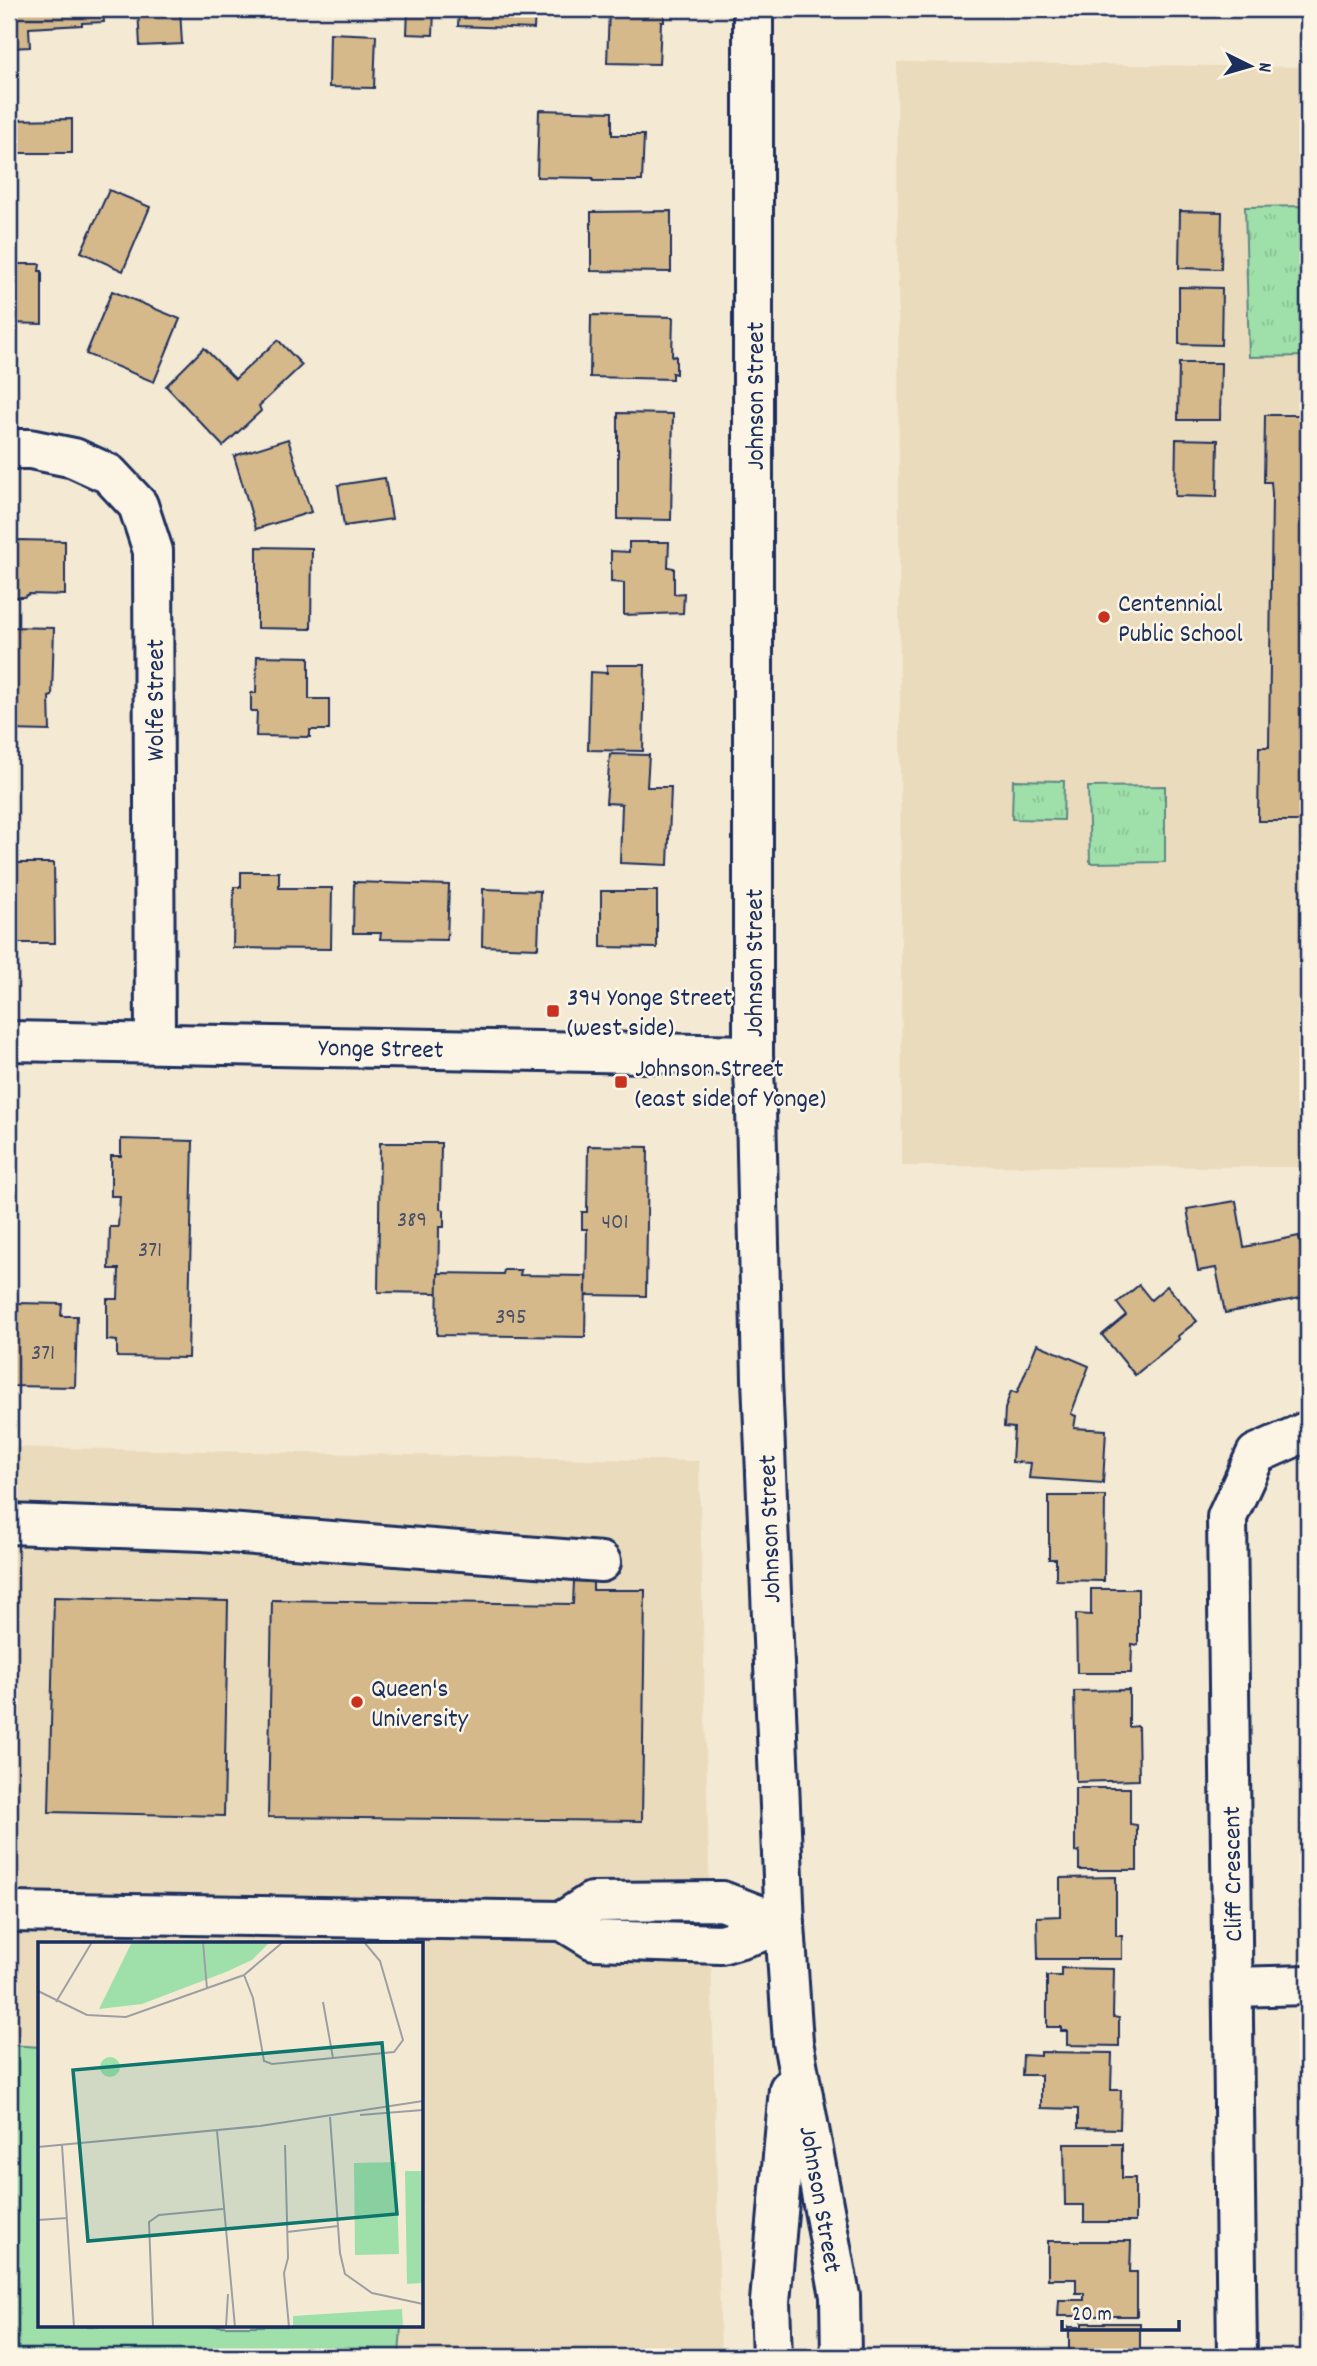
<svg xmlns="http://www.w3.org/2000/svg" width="1317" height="2366" viewBox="0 0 1317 2366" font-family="Dekko,sans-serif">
<defs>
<pattern id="park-tufts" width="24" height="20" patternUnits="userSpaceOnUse" patternTransform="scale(1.75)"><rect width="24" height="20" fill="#9fe0aa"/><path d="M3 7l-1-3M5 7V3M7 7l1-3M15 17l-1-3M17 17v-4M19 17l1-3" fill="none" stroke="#88c095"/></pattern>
</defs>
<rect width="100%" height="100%" fill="#f4e9d3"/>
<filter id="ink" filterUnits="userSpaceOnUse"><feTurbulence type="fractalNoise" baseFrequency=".0143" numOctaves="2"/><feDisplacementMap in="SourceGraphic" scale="14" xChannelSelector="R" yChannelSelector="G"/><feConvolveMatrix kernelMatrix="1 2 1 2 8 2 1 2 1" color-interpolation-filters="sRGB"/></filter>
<g filter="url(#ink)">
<g fill="#ebdbbd" fill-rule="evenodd">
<polygon points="897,62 1308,67 1308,1167 902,1166"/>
<path d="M9,1447L699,1461L721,2357H9ZM40,1944H422V2326H40Z"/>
</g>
<g fill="url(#park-tufts)" stroke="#5d8884" stroke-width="2">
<polygon points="1308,206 1308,356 1249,357 1245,207"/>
<polygon points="1013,780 1064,781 1063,820 1012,819"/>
<polygon points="1165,786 1165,862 1090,863 1088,787"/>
</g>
<polygon fill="#9fe0aa" stroke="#5d8884" stroke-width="2" points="9,2045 40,2047 40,2326 401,2326 399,2357 9,2357"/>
<g fill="#d6b98a" stroke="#1b2f5e" stroke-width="2">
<polygon points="9,9 114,9 103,9 104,22 82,23 82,25 29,28 30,47 9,48"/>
<polygon points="138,9 180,9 182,44 140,46"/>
<polygon points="408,9 434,9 433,35 407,34"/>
<polygon points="459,9 535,9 534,29 458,26"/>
<polygon points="609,9 664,9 664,22 661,22 659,64 607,63"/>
<polygon points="330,33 376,35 374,88 329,87"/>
<polygon points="539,110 612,112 612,135 644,135 642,181 593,181 593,178 537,177"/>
<polygon points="72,119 72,153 9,153 9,120"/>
<polygon points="109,190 150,207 123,271 81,252"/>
<polygon points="671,211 671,272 591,271 591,212"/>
<polygon points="1180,211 1222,212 1221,269 1179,268"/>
<polygon points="9,264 40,264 39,271 42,271 42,324 9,323"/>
<polygon points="1179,287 1222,288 1221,345 1179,344"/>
<polygon points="112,291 180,319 154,382 86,354"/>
<polygon points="591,315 673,317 672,357 676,356 676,374 672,373 672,379 590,377"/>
<polygon points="278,340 302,365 259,406 261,411 223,446 166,386 204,348 235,379"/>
<polygon points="1179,363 1221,363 1220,420 1178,420"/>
<polygon points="618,413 673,414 671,520 618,519"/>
<polygon points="1265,415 1308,415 1308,821 1258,821 1259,747 1269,747 1272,494 1271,482 1264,482"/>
<polygon points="288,439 311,512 256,529 234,456"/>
<polygon points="1176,439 1218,440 1217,497 1175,496"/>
<polygon points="385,478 392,519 344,526 338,485"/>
<polygon points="18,540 65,541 65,595 29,594 24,597 9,597 9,544 17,544"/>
<polygon points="629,542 669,542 668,567 674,568 674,594 684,593 683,613 624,615 624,583 611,582 611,551 629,552"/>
<polygon points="257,547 312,548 311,629 257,628"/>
<polygon points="9,627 54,628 52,696 49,697 50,731 9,730"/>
<polygon points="257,656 309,657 309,699 329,699 329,730 310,730 310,737 256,736 257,711 251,711 251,693 256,693"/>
<polygon points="607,665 645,665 643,751 588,750 590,672 607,673"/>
<polygon points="610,754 649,755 647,787 671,787 668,865 620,863 622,804 606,803"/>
<polygon points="9,863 54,863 55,943 9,943"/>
<polygon points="241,872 279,872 279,888 332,888 331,949 233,948 234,887 241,887"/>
<polygon points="354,882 449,885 447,940 380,939 381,933 353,933"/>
<polygon points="483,889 540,891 538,948 482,946"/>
<polygon points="601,891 657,891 657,948 601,947"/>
<polygon points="121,1139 193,1141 188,1358 117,1357 117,1341 107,1340 107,1299 118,1299 119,1269 109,1269 110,1227 118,1227 120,1196 111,1196 111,1156 121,1156"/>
<polygon points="380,1143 441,1143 440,1209 444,1210 444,1227 439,1227 438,1293 378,1292"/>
<polygon points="588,1146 648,1147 646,1296 586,1295 587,1229 582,1229 582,1212 587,1212"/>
<polygon points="1236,1201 1244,1247 1299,1236 1308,1284 1308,1291 1304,1292 1305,1297 1225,1313 1216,1268 1198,1271 1187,1209"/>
<polygon points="504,1270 521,1270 520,1275 586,1276 585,1337 437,1335 438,1273 503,1274"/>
<polygon points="1139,1285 1151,1300 1167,1286 1197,1321 1178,1336 1179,1339 1135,1375 1102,1335 1126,1315 1117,1303"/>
<polygon points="18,1303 62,1304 61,1316 77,1316 75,1387 9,1386 9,1314 18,1314"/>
<polygon points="1037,1344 1089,1366 1071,1414 1076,1416 1074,1428 1106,1430 1103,1483 1029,1478 1031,1463 1012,1462 1014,1428 1004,1427 1005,1409 1011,1391 1017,1393"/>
<polygon points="1049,1496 1105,1496 1104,1581 1056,1580 1056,1559 1049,1559"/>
<polygon points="574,1581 593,1582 593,1590 645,1590 642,1821 268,1817 272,1600 573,1604"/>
<polygon points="1091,1589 1138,1589 1138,1645 1132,1644 1131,1673 1077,1673 1076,1614 1091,1615"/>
<polygon points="54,1597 228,1601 224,1816 49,1812"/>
<polygon points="1129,1690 1129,1727 1138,1726 1139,1780 1076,1782 1074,1691"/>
<polygon points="1075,1788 1130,1788 1130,1824 1137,1825 1137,1870 1079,1870 1079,1851 1075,1852"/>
<polygon points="1116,1877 1116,1936 1122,1936 1122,1959 1038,1959 1037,1917 1060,1916 1060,1878"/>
<polygon points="1061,1968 1114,1969 1113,2017 1119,2018 1119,2046 1067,2045 1067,2031 1061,2031 1061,2027 1047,2027 1047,1976 1061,1976"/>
<polygon points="1041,2052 1112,2053 1111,2090 1121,2090 1120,2129 1078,2128 1078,2109 1041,2108 1041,2075 1022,2075 1023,2055 1041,2056"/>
<polygon points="1064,2144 1122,2144 1122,2178 1135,2178 1135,2222 1084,2222 1084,2205 1065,2205"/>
<polygon points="1048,2241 1131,2241 1130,2272 1137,2272 1137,2316 1058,2316 1059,2300 1084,2300 1084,2293 1076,2293 1076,2279 1048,2279"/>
<polygon points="1082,2323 1140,2323 1140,2357 1069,2357 1069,2327 1082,2327"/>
</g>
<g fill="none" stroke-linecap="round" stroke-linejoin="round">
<g stroke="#1b2f5e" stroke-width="44">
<g id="minor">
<polyline points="9,449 30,449 74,458 109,474 138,505 153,551 155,1043"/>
<polyline points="9,1041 753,1055"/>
<polyline points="9,1524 203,1531 601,1562"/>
<polyline points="9,1912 563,1921 594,1940 721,1944 785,1925"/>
<polyline points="563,1921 592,1902 722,1901 785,1925"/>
<polyline points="1233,1987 1308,1985"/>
<polyline points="1237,2357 1227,1517 1256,1454 1308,1431"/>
</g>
</g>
<g stroke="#1b2f5e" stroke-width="44">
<g id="major">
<polyline points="753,9 753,1055 756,1109 762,1379 785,1925 793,2042 840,2296 841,2357"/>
<polyline points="772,2357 770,2302 789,2089"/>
</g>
</g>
<use href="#minor" stroke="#fcf5e5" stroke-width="38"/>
<use href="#major" stroke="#fcf5e5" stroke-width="38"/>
</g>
</g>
<g fill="#c8321e" stroke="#fcf5e5" stroke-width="2.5">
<circle cx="1104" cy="617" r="7"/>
<rect x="546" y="1004" width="14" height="14" rx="3.5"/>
<rect x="614" y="1075" width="14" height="14" rx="3.5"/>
<circle cx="357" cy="1702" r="7"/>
</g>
<g text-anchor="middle" stroke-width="5" stroke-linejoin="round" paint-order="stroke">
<g font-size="23" fill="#4a5269">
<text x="412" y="1226">389</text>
<text x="615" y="1228">401</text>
<text x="150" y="1256">371</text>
<text x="511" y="1323">395</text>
<text x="43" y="1359">371</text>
</g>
<g font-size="26" fill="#1b2f5e" stroke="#fcf5e5">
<text transform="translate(754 396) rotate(-90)" y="9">Johnson Street</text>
<text transform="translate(154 700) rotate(-90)" y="9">Wolfe Street</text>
<text transform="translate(753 963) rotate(-90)" y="9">Johnson Street</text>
<text transform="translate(381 1047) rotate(1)" y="9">Yonge Street</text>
<text transform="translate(768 1529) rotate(-92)" y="9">Johnson Street</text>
<text transform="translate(1231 1874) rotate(-91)" y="9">Cliff Crescent</text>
<text transform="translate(822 2199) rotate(80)" y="9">Johnson Street</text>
</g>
<g font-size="26" fill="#1b2f5e" stroke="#fcf5e5" text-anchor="start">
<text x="1118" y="611">Centennial<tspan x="1118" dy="30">Public School</tspan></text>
<text x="567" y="1005">394 Yonge Street<tspan x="567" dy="30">(west side)</tspan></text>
<text x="635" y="1076">Johnson Street<tspan x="635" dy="30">(east side of Yonge)</tspan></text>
<text x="371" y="1696">Queen's<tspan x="371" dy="30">University</tspan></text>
</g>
</g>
<g transform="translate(38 1942)">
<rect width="385" height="385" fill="#f4e9d3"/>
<path d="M94,0H232L214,18L188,30L104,62L61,67ZM62 125a10 10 0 1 1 20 0a10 10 0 1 1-20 0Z" fill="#9fe0aa"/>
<path d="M358,220L361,312L317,313L316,221ZM367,229H385V341L369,342ZM364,367L365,385H255V374Z" fill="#9fe0aa"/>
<path fill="none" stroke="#9d9fa4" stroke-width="2" d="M165,0L169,47M206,33L215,56L226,119L234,122L356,110L365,98L342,19L326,0M0,49L49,73L88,75L206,33L245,0M18,60L54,0M285,60L295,116M322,173L385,168M292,175L302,311L307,332L334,351L385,362M179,189L197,385M24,203L36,385M247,203L250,316L246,331L251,385M0,205L222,184L385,159M0,278L29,276M249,290L300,284M115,385L111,280L121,273L185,267M188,385L190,352"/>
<path fill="#0f766e" fill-opacity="0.15" stroke="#0f766e" stroke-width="3.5" d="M344,101L359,272L50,299L35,128Z"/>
<rect width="385" height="385" fill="none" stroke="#1b2f5e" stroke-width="3.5"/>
</g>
<rect width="1317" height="2366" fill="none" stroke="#fcf5e5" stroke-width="35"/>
<rect x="18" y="18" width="1282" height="2331" fill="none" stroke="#1b2f5e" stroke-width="2.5" filter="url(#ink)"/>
<g transform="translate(1250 66) rotate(95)" stroke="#fcf5e5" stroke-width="5" paint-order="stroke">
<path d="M0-5L12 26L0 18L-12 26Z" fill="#1b2f5e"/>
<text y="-10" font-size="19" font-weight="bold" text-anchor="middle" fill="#1b2f5e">N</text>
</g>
<path d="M1062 2320v10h117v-10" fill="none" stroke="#1b2f5e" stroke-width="3.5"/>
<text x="1072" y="2320" font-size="21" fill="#1b2f5e" stroke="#fcf5e5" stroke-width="5" paint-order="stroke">20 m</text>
</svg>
